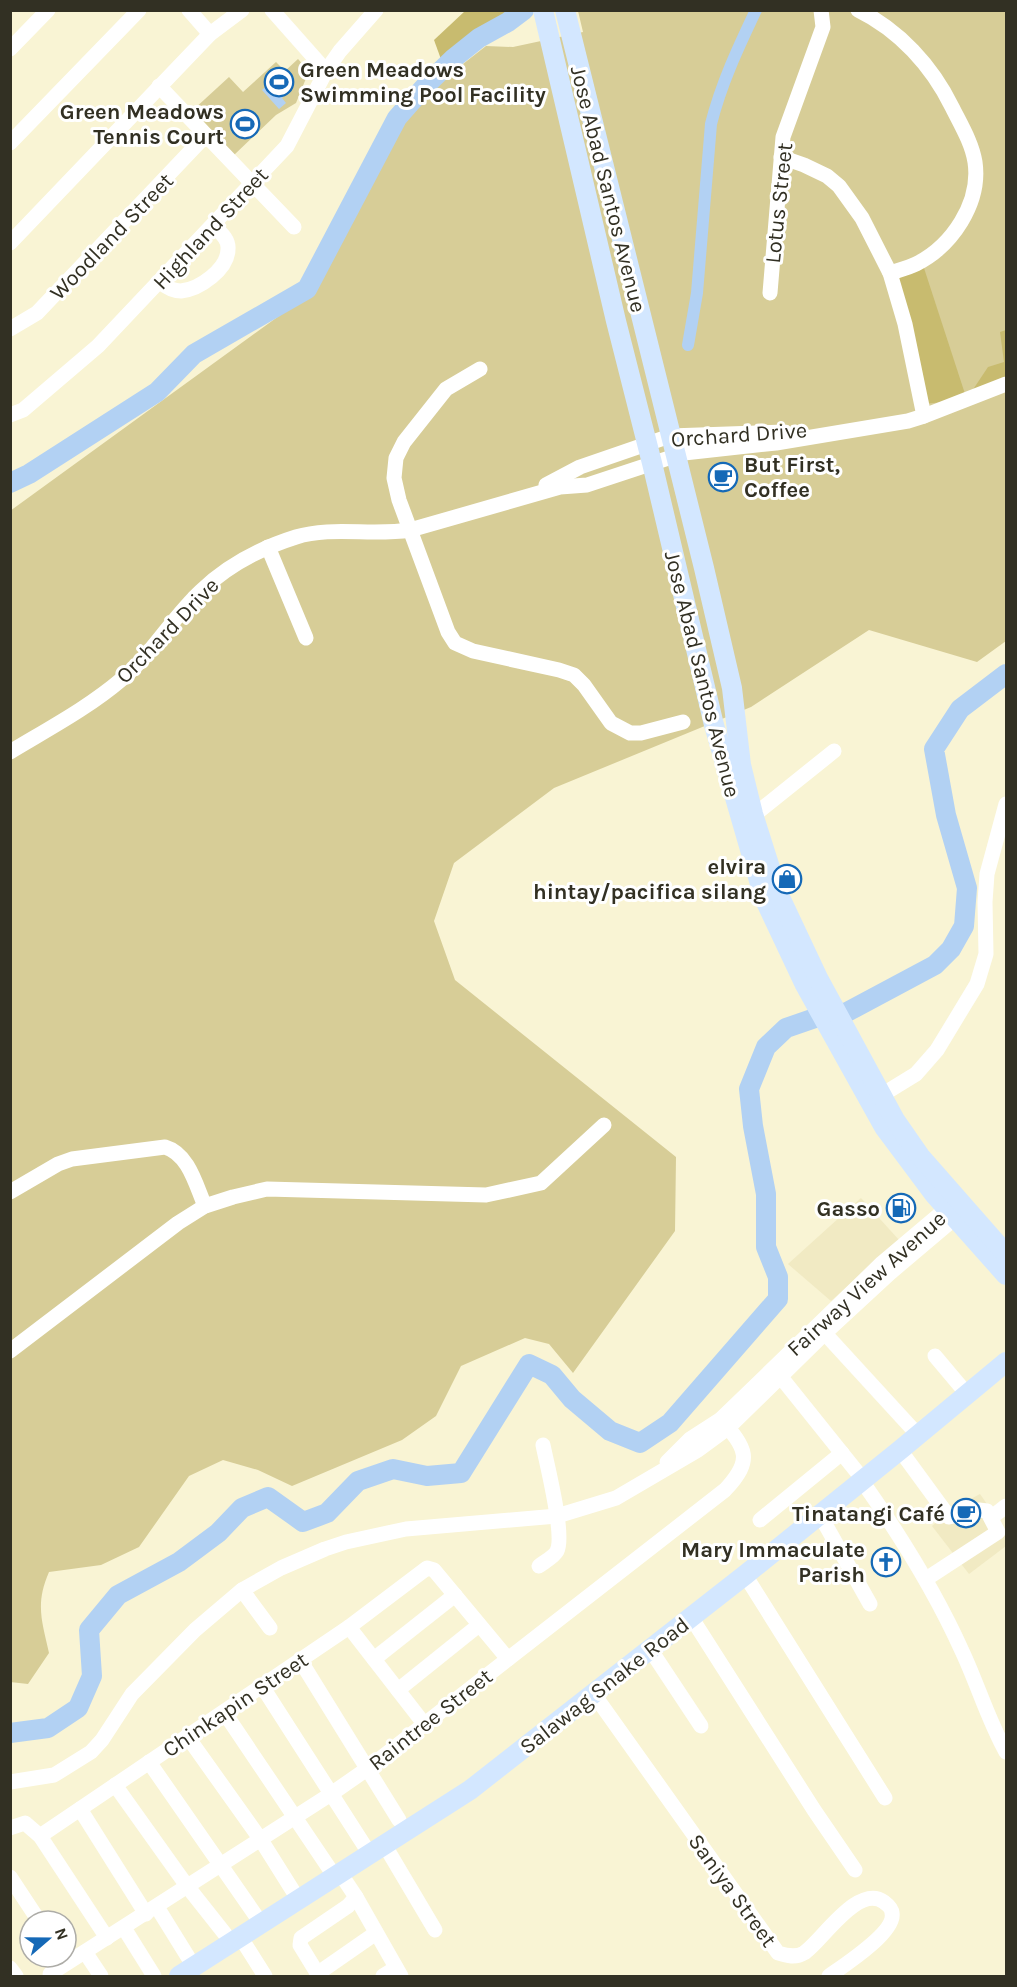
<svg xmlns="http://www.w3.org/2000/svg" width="1017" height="1987" viewBox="0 0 1017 1987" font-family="Karla,sans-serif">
<rect width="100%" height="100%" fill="#f9f4d4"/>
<g fill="#f1eac3">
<polygon points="861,1198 899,1240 831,1301 788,1264"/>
<polygon points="980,1494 1006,1532 1006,1546 969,1574 932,1526 952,1509"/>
</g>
<g fill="#d7cd97">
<path d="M578,11H1006V641L977,662L869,630L751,707L554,788L454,863L434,921L455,980L676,1157L675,1231L573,1373L549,1344L525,1338L461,1366L436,1416L402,1440L292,1486L258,1470L223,1460L189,1476L139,1547L101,1565L49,1572C35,1604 42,1621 49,1653L28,1684L10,1682V511L312,292L406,121L445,78L486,46L513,47L583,32Z"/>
<polygon points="298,59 309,71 296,103 276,115 234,155 193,110 229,77 243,92 276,62 285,71"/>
</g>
<g fill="#c8bb6f">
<polygon points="465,11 515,11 442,62 434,40"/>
<polygon points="923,265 967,400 922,404 897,275"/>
<polygon points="1006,330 1006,378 970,394 988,367 1004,362 1000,332"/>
</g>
<polygon fill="#b2d1f3" points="287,78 293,82 293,86 282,98 286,103 279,109 262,90 268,84 271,88 276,83 283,85"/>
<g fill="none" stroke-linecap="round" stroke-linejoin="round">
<path stroke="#b2d1f3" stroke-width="12" d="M688,345L697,293L711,124C721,84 738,48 756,10"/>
<g stroke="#b2d1f3" stroke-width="20">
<polyline points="10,483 29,474 157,392 194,354 307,289 397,118 427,84 454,58 479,38 508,22 524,10"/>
<polyline points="10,1733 48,1728 78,1708 92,1676 89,1630 118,1595 179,1562 218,1533 242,1508 268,1497 303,1522 327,1513 358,1481 393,1469 427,1476 461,1473 529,1364 552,1375 572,1399 610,1431 640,1443 670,1423 778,1299 778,1277 766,1247 766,1194 753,1126 749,1089 766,1047 786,1028 815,1018 847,1012 935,965 951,949 964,926 967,888 946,815 934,749 960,709 1006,674"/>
</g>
<g stroke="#fff" stroke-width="15">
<polyline points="189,10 210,34"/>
<polyline points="272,10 326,71"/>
<path d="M858,10C899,30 932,66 952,107C961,125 972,143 975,162C981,203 952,246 916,264C908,268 899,270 890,273"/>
<polyline points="10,49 48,10"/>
<polyline points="159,86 294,227"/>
<polyline points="10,143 139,10"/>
<polyline points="781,157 804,165 827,176 839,186 862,218 890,273 905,324 924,416"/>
<polyline points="10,243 210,34 242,10"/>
<path d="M160,282C166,287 172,291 181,291C200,289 228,269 228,249C229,239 220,232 213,225"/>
<polyline points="770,293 783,137 823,27 821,10"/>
<polyline points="10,329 37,313 206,135"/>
<polyline points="480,369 446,389 404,442 396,458 394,478 399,500 448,632 455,643 473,651 559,670 574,675 584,685 611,723 630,733 641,733 683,722"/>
<polyline points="10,415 23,410 98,346 287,146 326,71 340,51 376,10"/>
<polyline points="546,485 580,467 670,436 785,432"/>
<polyline points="268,547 306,638"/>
<path d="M10,752C48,729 88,708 122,679C152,654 172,618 201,591C228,565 261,548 296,537C331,526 372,536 410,530L560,487L587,485L684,453L776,443L908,421L924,416L1006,384"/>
<polyline points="745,816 758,812 834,751"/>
<polyline points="872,1101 916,1074 937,1050 977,984 986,954 985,902 987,874 1006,804"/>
<path d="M10,1192L58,1164L72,1159L165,1147C189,1154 196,1186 205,1206"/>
<polyline points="819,1327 918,1435"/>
<polyline points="10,1351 178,1223 205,1206 233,1197 267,1189 486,1195 541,1183 604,1125"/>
<polyline points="935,1356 967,1394"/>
<polyline points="780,1376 857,1472"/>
<polyline points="900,1450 949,1517 979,1510 987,1511 998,1532 926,1579"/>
<polyline points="667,1462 690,1439 721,1419 882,1263 946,1209 955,1206"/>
<path d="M862,1481C900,1535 935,1591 962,1651C978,1685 988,1720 1006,1752"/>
<polyline points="820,1515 870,1604"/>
<polyline points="992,1517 1006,1506"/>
<polyline points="760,1520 842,1453"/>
<path d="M539,1566C544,1562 554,1557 557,1551C565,1535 547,1465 543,1445"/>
<polyline points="745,1575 885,1798"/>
<polyline points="242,1590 270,1628"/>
<polyline points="691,1617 814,1810 855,1870"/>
<polyline points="349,1627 425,1725"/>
<polyline points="650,1649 701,1726"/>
<polyline points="374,1659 455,1595"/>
<polyline points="300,1660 399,1820"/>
<polyline points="262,1686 364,1845"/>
<polyline points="398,1690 479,1625"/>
<path d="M593,1693L778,1953C787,1956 796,1958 804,1953C822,1941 858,1883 884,1902C888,1905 892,1909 892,1913C896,1932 843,1966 829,1976"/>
<polyline points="224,1712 329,1868"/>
<polyline points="187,1736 261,1840 293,1891"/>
<polyline points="149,1762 256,1916"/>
<polyline points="10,1782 54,1775 91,1752 102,1740 132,1694 195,1630 242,1590 281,1568 325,1549 346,1542 406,1529 557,1516 616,1498 698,1450 728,1428 825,1333 890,1273 955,1218 960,1209"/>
<polyline points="115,1785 187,1886 225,1934"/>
<polyline points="80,1809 146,1914"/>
<polyline points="10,1828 25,1823 40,1836 107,1938"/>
<polyline points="40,1836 349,1627 427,1568 434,1570 508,1659"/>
<polyline points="384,1844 435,1930"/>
<polyline points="10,1877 39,1921"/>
<polyline points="356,1897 401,1976"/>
<polyline points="157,1907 188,1957"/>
<polyline points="124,1928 154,1976"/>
<polyline points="241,1938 265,1976"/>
<polyline points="85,1952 101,1976"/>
<polyline points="10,1968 16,1976"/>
<polyline points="317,1974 376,1933"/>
<path d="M52,1976L50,1974L331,1794L367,1769L725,1490C754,1459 746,1449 721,1419"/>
<polyline points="319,1976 300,1945 301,1938 348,1906 356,1897 340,1873"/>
<polyline points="383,1976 396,1968"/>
</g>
<g stroke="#d3e7ff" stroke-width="20">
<polyline points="543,10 616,321 652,463 714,725 764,898 805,985 884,1127 934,1194 1006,1275"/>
<polyline points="565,10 704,568 732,688 741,765 753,814 778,893 818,978 895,1120 920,1156 1006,1254"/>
<polyline points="179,1976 470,1790 745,1575 900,1450 1006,1362"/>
</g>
</g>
<defs>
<g id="stadium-ring" transform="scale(1.5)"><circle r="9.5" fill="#fff" stroke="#1569b7" stroke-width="1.5"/><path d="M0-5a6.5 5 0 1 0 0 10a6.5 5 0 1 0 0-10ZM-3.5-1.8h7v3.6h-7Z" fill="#1569b7"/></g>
<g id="cafe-ring" transform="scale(1.5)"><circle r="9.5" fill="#fff" stroke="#1569b7" stroke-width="1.5"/><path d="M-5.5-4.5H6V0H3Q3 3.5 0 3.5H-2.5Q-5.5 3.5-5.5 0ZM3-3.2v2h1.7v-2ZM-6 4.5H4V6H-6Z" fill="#1569b7"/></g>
<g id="shop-ring" transform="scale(1.5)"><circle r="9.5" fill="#fff" stroke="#1569b7" stroke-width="1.5"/><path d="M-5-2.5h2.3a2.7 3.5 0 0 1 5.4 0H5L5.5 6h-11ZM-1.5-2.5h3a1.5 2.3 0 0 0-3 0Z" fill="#1569b7"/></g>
<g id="fuel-ring" transform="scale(1.5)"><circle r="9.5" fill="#fff" stroke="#1569b7" stroke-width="1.5"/><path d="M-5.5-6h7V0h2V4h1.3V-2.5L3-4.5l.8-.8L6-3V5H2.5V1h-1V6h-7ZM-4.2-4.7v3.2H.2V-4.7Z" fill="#1569b7"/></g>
<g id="church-ring" transform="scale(1.5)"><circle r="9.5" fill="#fff" stroke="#1569b7" stroke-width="1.5"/><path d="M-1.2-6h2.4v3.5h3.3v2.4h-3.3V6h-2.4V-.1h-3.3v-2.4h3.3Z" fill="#1569b7"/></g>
</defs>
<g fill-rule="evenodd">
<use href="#stadium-ring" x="279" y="82"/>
<use href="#stadium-ring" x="245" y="124"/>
<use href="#cafe-ring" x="723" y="477"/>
<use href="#shop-ring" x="787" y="879"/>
<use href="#fuel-ring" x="901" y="1208"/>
<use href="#cafe-ring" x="966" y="1513"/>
<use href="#church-ring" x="886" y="1562"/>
</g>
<g text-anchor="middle" stroke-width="6" stroke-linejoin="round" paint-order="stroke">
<g font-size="22" font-weight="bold" fill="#323023" stroke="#fff" text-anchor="end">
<text x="300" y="77" text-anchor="start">Green Meadows<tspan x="300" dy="25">Swimming Pool Facility</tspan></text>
<text x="224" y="119">Green Meadows<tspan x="224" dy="25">Tennis Court</tspan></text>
<text x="744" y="472" text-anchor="start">But First,<tspan x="744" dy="25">Coffee</tspan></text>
<text x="766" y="874">elvira<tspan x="766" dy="25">hintay/pacifica silang</tspan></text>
<text x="880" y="1216">Gasso</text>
<text x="945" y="1521">Tinatangi Café</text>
<text x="865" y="1557">Mary Immaculate<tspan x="865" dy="25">Parish</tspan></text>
</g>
<g font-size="22" fill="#323023" stroke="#fff">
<text transform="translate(609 189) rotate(76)" y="8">Jose Abad Santos Avenue</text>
<text transform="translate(778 203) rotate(-84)" y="8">Lotus Street</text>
<text transform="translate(210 228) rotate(-47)" y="8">Highland Street</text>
<text transform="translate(111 236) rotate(-46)" y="8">Woodland Street</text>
<text transform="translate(739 434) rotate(-4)" y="8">Orchard Drive</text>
<text transform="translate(167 630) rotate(-46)" y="8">Orchard Drive</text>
<text transform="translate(703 674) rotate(76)" y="8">Jose Abad Santos Avenue</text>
<text transform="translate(866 1283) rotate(-42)" y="8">Fairway View Avenue</text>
<text transform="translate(604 1685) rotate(-38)" y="8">Salawag Snake Road</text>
<text transform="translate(235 1704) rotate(-34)" y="8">Chinkapin Street</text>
<text transform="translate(430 1719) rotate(-38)" y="8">Raintree Street</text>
<text transform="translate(733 1890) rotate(54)" y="8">Saniya Street</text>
</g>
</g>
<rect width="1017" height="1987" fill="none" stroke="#323023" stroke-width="24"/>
<g transform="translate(48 1939) rotate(70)"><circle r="28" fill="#ffffff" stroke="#adaca7" stroke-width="1.5"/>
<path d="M0-4.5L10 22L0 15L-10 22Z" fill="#1569b7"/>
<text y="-9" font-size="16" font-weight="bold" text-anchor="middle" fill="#323023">N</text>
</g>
</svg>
